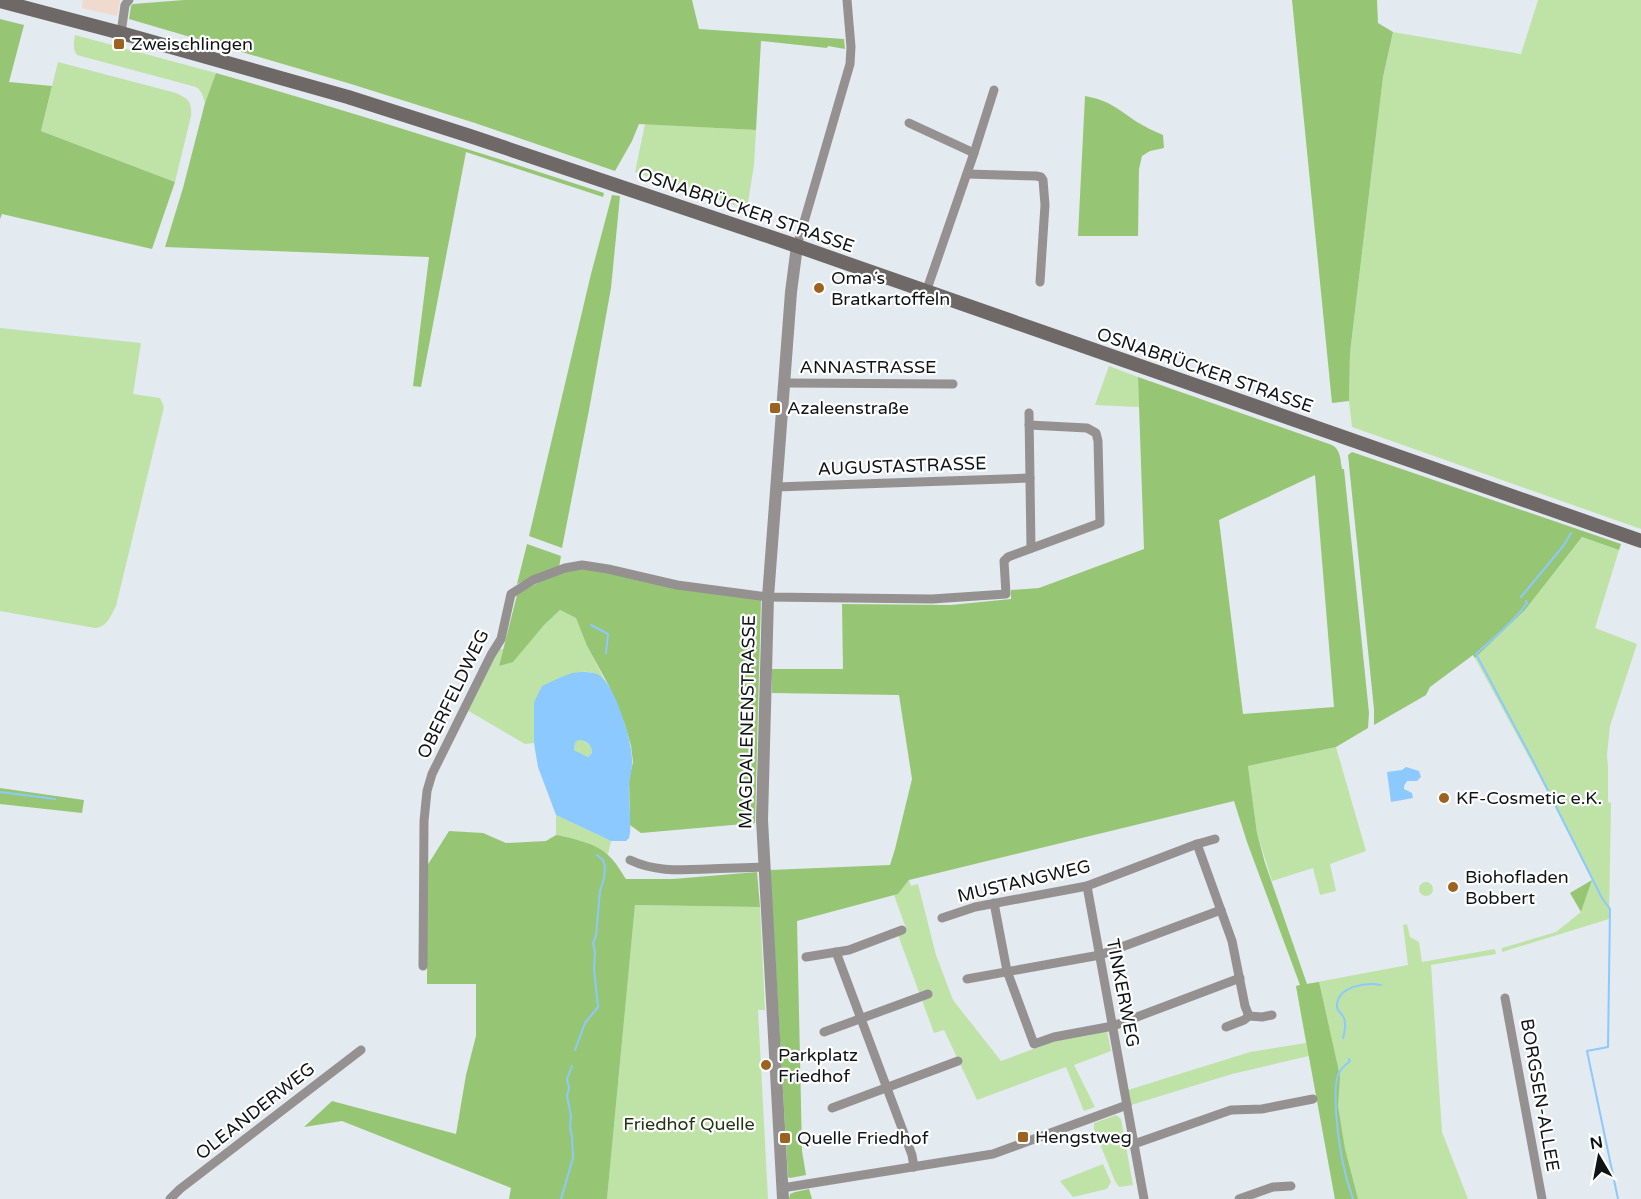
<svg xmlns="http://www.w3.org/2000/svg" width="1641" height="1199" viewBox="0 0 1641 1199" font-family="'Varela Round',sans-serif">
<rect width="100%" height="100%" fill="#e3eaf0"/>
<polygon fill="#f0dace" points="83,0 120,0 117,16 82,8"/>
<g fill="#bfe3a7">
<polygon points="1538,0 1641,0 1641,529 1352,427 1349,401 1350,353 1383,77 1393,32 1521,54"/>
<path d="M75,35L216,73L205,103C203,96 202,91 196,87L77,55C72,48 74,42 75,35Z"/>
<path d="M58,62L176,93C188,99 192,101 191,116L175,182L41,131Z"/>
<polygon points="645,124 756,130 754,165 747,209 635,172"/>
<path d="M0,328L141,343L133,394L160,398L164,407L116,606C110,617 107,627 95,628L0,611Z"/>
<polygon points="1109,366 1138,377 1139,407 1095,405"/>
<polygon points="1582,537 1619,550 1595,628 1637,644 1610,726 1607,755 1608,767 1608,802 1611,803 1609,919 1502,952 1502,948 1556,932 1581,912 1592,880 1543,783 1475,658 1525,610"/>
<path d="M560,610L576,618L587,646L604,679C599,674 590,671 582,672C575,674 543,696 534,702V743L525,744L467,710L496,649H503L499,666Z"/>
<path d="M578,739C586,741 592,744 592,753L588,757L574,750L575,743Z"/>
<polygon points="1336,747 1366,851 1330,864 1336,891 1320,895 1313,868 1272,881 1257,833 1248,766"/>
<polygon points="556,815 611,841 608,854 599,848 556,835"/>
<polygon points="909,880 911,886 918,884 936,955 953,1000 1001,1061 1057,1040 1107,1031 1111,1051 1074,1065 1095,1107 1084,1111 1066,1067 977,1100 944,1030 934,1033 898,935 907,931 894,895 898,894"/>
<circle cx="1426" cy="889" r="7"/>
<polygon points="635,905 760,907 765,1010 758,1010 768,1199 607,1199"/>
<polygon points="1407,924 1410,937 1419,942 1422,962 1495,949 1496,954 1431,965 1442,1132 1468,1199 1335,1199 1309,1056 1232,1074 1131,1105 1128,1090 1250,1052 1306,1043 1296,986 1408,965 1403,925"/>
<polygon points="1116,1115 1121,1119 1133,1185 1119,1187 1115,1181 1094,1129 1094,1123"/>
<polygon points="1103,1164 1111,1182 1107,1189 1073,1197 1060,1181"/>
</g>
<g fill="#96c673" fill-rule="evenodd">
<polygon points="184,0 692,0 699,29 844,39 845,49 828,46 827,48 761,41 756,130 639,124 632,141 615,171 475,123 351,84 129,19 131,6 133,4"/>
<polygon points="1292,0 1377,0 1378,23 1393,32 1383,77 1350,353 1349,401 1332,403"/>
<polygon points="0,19 24,25 9,82 52,86 41,131 175,182 152,249 2,214 0,219"/>
<path d="M216,73C346,110 475,151 604,193L603,197L466,152L421,387L413,386L429,257L165,247L183,188L205,103Z"/>
<path d="M1085,96C1111,101 1116,108 1137,122C1145,127 1154,131 1163,135L1164,148L1150,151L1142,156L1139,169L1138,236H1078Z"/>
<polygon points="612,195 620,196 611,288 589,410 562,548 529,536 591,274"/>
<path d="M1138,377L1332,445C1341,450 1340,459 1342,469H1344L1369,713L1368,728L1336,747L1248,766L1257,833L1265,863L1307,984L1319,982L1340,1076L1338,1106L1345,1149L1358,1199H1335L1296,986L1300,985L1247,842L1234,801L909,880L898,894L797,921L802,1151L806,1175L790,1178L788,1177L770,870L890,865L895,849L912,779L899,695L772,693V669H843L842,604L951,605L1011,599V590L1039,588L1144,549ZM1315,475L1334,707L1243,714L1219,520Z"/>
<polygon points="1352,452 1621,544 1619,550 1582,537 1525,610 1475,658 1473,655 1430,687 1426,695 1374,725 1374,709 1348,455"/>
<polygon points="527,544 561,556 559,567 517,584"/>
<path d="M583,568L761,600L755,823L641,833L630,825L629,779L633,762L631,746L625,725L609,686L587,646L576,618L560,610L544,625L513,662L499,666L517,595C538,581 559,573 583,568Z"/>
<polygon points="0,788 84,800 82,813 0,804"/>
<path d="M449,831L483,833L506,843L546,841L556,835C571,838 599,844 609,856C616,862 621,872 626,879H673L757,872L760,907L635,905L607,1199H509L511,1188L342,1121L304,1127L332,1101L456,1134L466,1075L476,1036V984H427V866Z"/>
<polygon points="1592,880 1581,912 1570,893"/>
<polygon points="809,1189 812,1199 789,1199 790,1194 795,1192"/>
</g>
<g fill="#8cc9fe" fill-rule="evenodd">
<path d="M581,672C587,672 594,672 599,675C615,684 632,742 632,759C633,770 628,781 629,791C629,805 631,819 630,833L629,838L626,841H611L556,815L538,767L534,743V702L542,686L559,678L572,673ZM578,740C586,740 592,744 592,753L588,757L574,750L575,743Z"/>
<polygon points="1406,767 1419,771 1421,777 1417,781 1407,781 1404,786 1404,789 1412,793 1413,798 1391,802 1387,772 1402,770"/>
</g>
<g fill="none" stroke-linecap="round" stroke-linejoin="round">
<g stroke="#8cc9fe" stroke-width="2">
<polyline points="1521,597 1564,545 1571,533"/>
<path d="M1526,601L1527,603C1513,623 1493,638 1476,654L1531,757L1602,898L1610,909L1608,1047L1587,1051L1618,1199"/>
<polyline points="591,625 608,634 606,653"/>
<polyline points="0,792 55,799"/>
<path d="M1343,1038C1345,1032 1346,1023 1344,1018C1342,1013 1337,1012 1337,1006C1337,986 1367,982 1381,985"/>
<polyline points="575,1050 585,1023 598,1007 594,969 595,952 593,943 596,936 600,891 604,878 605,867 603,860 597,855"/>
<path d="M1349,1059L1350,1061C1345,1065 1341,1068 1338,1075C1334,1087 1336,1099 1336,1112C1338,1142 1343,1171 1353,1199"/>
<polyline points="561,1199 573,1158 572,1136 570,1128 571,1116 567,1096 569,1088 567,1079 572,1066"/>
</g>
<g stroke="#969191" stroke-width="9">
<polyline points="121,33 125,5 129,0"/>
<polyline points="909,123 974,153"/>
<polyline points="967,174 1036,176 1041,177 1043,180 1045,205 1040,282"/>
<polyline points="797,246 850,64 851,47 847,0"/>
<polyline points="926,292 974,153 994,90"/>
<polyline points="784,383 953,384"/>
<polyline points="1029,413 1031,548"/>
<polyline points="776,487 1030,478"/>
<polyline points="1197,844 1232,941 1245,1006 1249,1016 1262,1017 1272,1015"/>
<path d="M630,860C655,872 680,870 708,869C726,868 745,868 763,867"/>
<polyline points="1087,886 1144,1199"/>
<polyline points="994,903 1007,971 1034,1044 1054,1037 1113,1026 1240,978"/>
<polyline points="942,918 975,907 1087,886 1197,844 1215,839"/>
<polyline points="836,952 912,1155 914,1167"/>
<polyline points="806,957 849,950 902,930"/>
<polyline points="423,966 424,821 427,791 432,774 491,655 501,639 511,594 533,580 565,568 582,565 608,569 677,585 768,597 932,599 1006,594 1004,561 1008,557 1100,523 1098,441 1096,433 1087,428 1029,425"/>
<polyline points="967,979 1100,955 1221,910"/>
<polyline points="1505,998 1542,1199"/>
<polyline points="1226,1027 1244,1020 1249,1016"/>
<polyline points="824,1032 928,994"/>
<polyline points="832,1108 958,1061"/>
<polyline points="1134,1144 1231,1110 1262,1109 1313,1099"/>
<polyline points="782,1188 993,1154 1127,1105"/>
<polyline points="170,1199 180,1189 361,1050"/>
<polyline points="1239,1199 1273,1187 1291,1186"/>
</g>
<polyline stroke="#969191" stroke-width="12" points="783,1199 762,820 768,597 791,292 797,246"/>
<polyline stroke="#6e6867" stroke-width="14" points="0,1 121,33 348,97 470,136 797,246 1641,541"/>
</g>
<g fill="#9c6320" stroke="#fff" stroke-width="2">
<rect x="113" y="38" width="12" height="12" rx="3"/>
<circle cx="819" cy="288" r="6"/>
<rect x="769" y="402" width="12" height="12" rx="3"/>
<circle cx="1444" cy="798" r="6"/>
<circle cx="1453" cy="887" r="6"/>
<circle cx="766" cy="1065" r="6"/>
<rect x="1017" y="1131" width="12" height="12" rx="3"/>
<rect x="779" y="1132" width="12" height="12" rx="3"/>
</g>
<g text-anchor="middle" stroke-width="4.5" stroke-linejoin="round" paint-order="stroke">
<g font-size="18" fill="#111416" stroke="#fff" text-anchor="start">
<text x="131" y="50">Zweischlingen</text>
<text x="831" y="284">Oma´s<tspan x="831" dy="21">Bratkartoffeln</tspan></text>
<text x="787" y="414">Azaleenstraße</text>
<text x="1456" y="804">KF-Cosmetic e.K.</text>
<text x="1465" y="883">Biohofladen<tspan x="1465" dy="21">Bobbert</tspan></text>
<text x="778" y="1061">Parkplatz<tspan x="778" dy="21">Friedhof</tspan></text>
<text x="1035" y="1143">Hengstweg</text>
<text x="797" y="1144">Quelle Friedhof</text>
</g>
<g font-size="18" fill="#111416" stroke="#fff">
<text transform="translate(746 210) rotate(19)" y="6">OSNABRÜCKER STRASSE</text>
<text x="868" y="373">ANNASTRASSE</text>
<text transform="translate(1205 370) rotate(19)" y="6">OSNABRÜCKER STRASSE</text>
<text transform="translate(902 466) rotate(-2)" y="6">AUGUSTASTRASSE</text>
<text transform="translate(453 694) rotate(-64)" y="6">OBERFELDWEG</text>
<text transform="translate(747 722) rotate(-89)" y="6">MAGDALENENSTRASSE</text>
<text transform="translate(1024 881) rotate(-13)" y="6">MUSTANGWEG</text>
<text transform="translate(1123 993) rotate(79)" y="6">TINKERWEG</text>
<text transform="translate(1540 1095) rotate(80)" y="6">BORGSEN-ALLEE</text>
<text transform="translate(255 1111) rotate(-38)" y="6">OLEANDERWEG</text>
</g>
<g font-size="18" fill="#223513" stroke="#fff">
<text x="689" y="1130">Friedhof Quelle</text>
</g>
</g>
<g transform="translate(1599 1157) rotate(350)" stroke="#ffffff" stroke-width="4.5" paint-order="stroke">
<path d="M0-4.5L10 22L0 15L-10 22Z" fill="#111416"/>
<text y="-9" font-size="16" font-weight="bold" text-anchor="middle" fill="#111416">N</text>
</g>
</svg>
